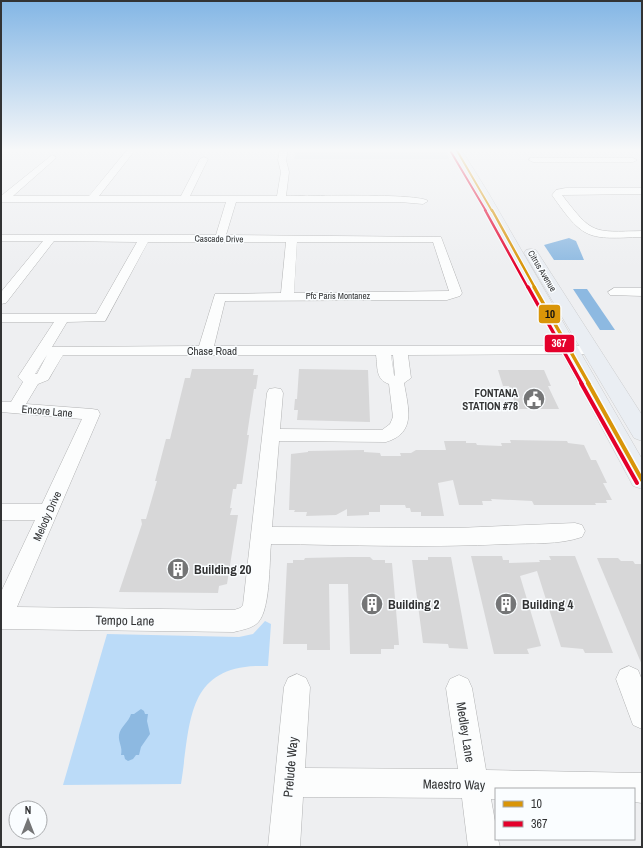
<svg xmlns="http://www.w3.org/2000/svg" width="643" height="848" viewBox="0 0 643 848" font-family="'Archivo Narrow',sans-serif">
<rect width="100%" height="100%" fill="#eeeff1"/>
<polygon fill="#dde2e7" points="298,149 442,149 445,150 449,159 294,159 296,150"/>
<path fill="#bbdbf8" d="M265,621L271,624L268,666C185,663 191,721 181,784L63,785L107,634L239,637L253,634Z"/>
<g fill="#8db9e1">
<polygon points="569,238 576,241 584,260 554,260 544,245"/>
<polygon points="573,289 587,289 615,330 600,330"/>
<path d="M141,709L144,711L145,714H148L147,721L150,734L141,747L139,755H136L133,759L128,761L125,759L124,755H121C123,747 118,742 119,735C120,727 129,722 131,714H134Z"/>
</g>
<g fill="#d7d7d8">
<polygon points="192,369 254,369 253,375 258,375 256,389 254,389 247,435 249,435 242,484 237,484 236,489 233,489 230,508 232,508 230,515 238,515 227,584 219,586 218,593 119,592 142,524 141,519 146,519 157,481 155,481 166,439 170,439 185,378 190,378"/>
<polygon points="299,369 368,370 370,422 297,420 298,410 294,410 295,399 297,399"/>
<polygon points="498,370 544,370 551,386 548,386 559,409 517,409 509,386 503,386"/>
<polygon points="510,440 567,441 568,443 584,445 591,460 596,460 607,483 603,483 612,500 606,500 607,503 595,503 596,505 534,505 532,501 491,499 492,501 482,501 483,505 459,505 453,480 438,483 444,516 421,516 421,512 411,512 410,508 406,508 405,505 380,505 380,512 369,512 369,515 347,516 347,509 336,515 306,516 307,512 294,512 295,510 289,510 291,454 308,452 308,451 364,450 364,452 380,453 381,456 401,456 400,453 411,453 416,450 446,450 444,441 466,441 466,443 476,443 477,445 502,446 501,443 511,443"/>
<polygon points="471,556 502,556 503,560 509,560 509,563 540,562 539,560 551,560 549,556 575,556 613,653 585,653 583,649 561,647 537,571 520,576 541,646 527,649 529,654 494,654"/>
<polygon points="348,557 370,557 373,560 385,560 385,563 392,563 399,645 394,645 394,649 381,649 381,654 350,654 348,584 329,584 330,650 307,650 307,644 283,644 287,563 293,563 293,560 304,560 305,558"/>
<polygon points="428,557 451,557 468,649 449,648 448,644 423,643 412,560 428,560"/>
<polygon points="597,558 618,558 621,561 633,561 635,564 642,564 642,665"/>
</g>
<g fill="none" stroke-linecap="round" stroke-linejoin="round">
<g stroke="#b2b3b4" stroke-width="1">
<g id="minor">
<path d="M128,149H136L99,196H181L200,159L204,157L208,159L190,196H277L281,172L278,160L280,149H288L286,160L289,172L286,196C305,196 420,193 428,201L423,204L400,202H236L226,235L441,237L462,293L460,296L447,300L225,301L214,346H591L596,347L598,350L596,353L591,354L408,355L411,378L404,383C408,407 417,433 386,442L279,441L272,527L457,528L575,523L582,525L585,531L582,537C559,545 531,543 507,544C428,548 349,545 271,544C269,561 271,616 255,625C249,629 241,630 234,632L1,629V592L35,520H1V504H42L82,419L1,412V402H11L23,382L18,377L54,322H1V314H96L137,242L54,241L6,303L1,304V292L43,241H1V235H216L226,202H1V196L52,155L56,157L55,159L13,196H89ZM148,242H286L281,293L215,294L199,346L52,347L67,322L105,321ZM297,242H433L449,291L294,293ZM47,355L37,374H35ZM63,355H376C378,367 375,379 389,384L393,417L390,424L382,430L280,429L283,393L281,389L275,388L269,389L267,393L243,605L240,608L234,610L17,607L100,414L98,410L92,409L26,404L38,384L48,380ZM391,355H393L395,376L394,375Z"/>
<polygon points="530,158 633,158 637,160 633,162 533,162 529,160"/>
<path d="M566,188H642V194L562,195C593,235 592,232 642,231V237C588,239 584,241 552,195L556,190Z"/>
<polygon points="614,288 642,288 642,296 610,295 608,292"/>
<polygon points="629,666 638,670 642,680 642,729 633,725 616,679 620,670"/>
<polygon points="297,674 306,678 310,687 305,768 458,769 446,688 450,679 459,675 468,679 472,688 486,770 642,773 642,803 634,802 634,789 496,789 496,799 491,799 496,827 496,839 498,839 500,847 468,847 462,798 303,797 300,847 268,847 284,687 288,678"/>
</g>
</g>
<g stroke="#cccdce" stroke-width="1">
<g id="major">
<polygon points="451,149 461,149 489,194 642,459 642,489 633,486 477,194"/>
<polygon points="531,249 536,250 538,253 642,415 642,441 634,438 524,253 526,250"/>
</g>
</g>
<use href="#minor" fill="#fcfdfd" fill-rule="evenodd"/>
<use href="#major" fill="#eaeef3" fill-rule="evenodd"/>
<g stroke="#fafdff" stroke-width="3.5">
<polyline id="bus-1-far3" points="456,149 492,211"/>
</g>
<g stroke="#fafdff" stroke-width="4.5">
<polyline id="bus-1-far2" points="492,210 535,288"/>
</g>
<g stroke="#fafdff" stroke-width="6">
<polyline id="bus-1-far1" points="534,287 589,384"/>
</g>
<g stroke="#fafdff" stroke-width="7">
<polyline id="bus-1" points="588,383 642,480"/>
</g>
<g stroke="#fafdff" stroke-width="3.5">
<polyline id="bus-2-far3" points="451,152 486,211"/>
</g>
<g stroke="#fafdff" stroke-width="4.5">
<polyline id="bus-2-far2" points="485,210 528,288"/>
</g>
<g stroke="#fafdff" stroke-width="6">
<polyline id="bus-2-far1" points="528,287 582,384"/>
</g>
<g stroke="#fafdff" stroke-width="7">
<polyline id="bus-2" points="581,383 637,483"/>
</g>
<use href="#bus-1-far3" stroke="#d99508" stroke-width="2"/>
<use href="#bus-1-far2" stroke="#d99508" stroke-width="2.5"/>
<use href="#bus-1-far1" stroke="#d99508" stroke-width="3.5"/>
<use href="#bus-1" stroke="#d99508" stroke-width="4"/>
<use href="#bus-2-far3" stroke="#e4002b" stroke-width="2"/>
<use href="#bus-2-far2" stroke="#e4002b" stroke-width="2.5"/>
<use href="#bus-2-far1" stroke="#e4002b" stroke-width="3.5"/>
<use href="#bus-2" stroke="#e4002b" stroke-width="4"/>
</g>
<linearGradient id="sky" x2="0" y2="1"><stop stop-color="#83b6e5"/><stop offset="0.56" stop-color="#f7f8f9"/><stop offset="1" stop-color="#f7f8f9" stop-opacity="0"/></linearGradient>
<rect width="643" height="268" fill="url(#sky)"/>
<defs>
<g id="civic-disc" transform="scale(1.15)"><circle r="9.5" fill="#747576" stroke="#fafdff"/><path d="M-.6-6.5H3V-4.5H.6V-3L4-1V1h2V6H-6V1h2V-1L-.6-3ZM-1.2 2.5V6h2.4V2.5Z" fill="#fff"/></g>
<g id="building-disc" transform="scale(1.15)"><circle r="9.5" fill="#747576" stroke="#fafdff"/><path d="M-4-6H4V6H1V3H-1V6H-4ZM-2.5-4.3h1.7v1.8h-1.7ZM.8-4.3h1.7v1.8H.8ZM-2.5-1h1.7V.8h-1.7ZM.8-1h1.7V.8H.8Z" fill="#fff"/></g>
</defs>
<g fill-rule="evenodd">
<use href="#civic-disc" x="534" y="399"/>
<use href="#building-disc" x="178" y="569"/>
<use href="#building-disc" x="372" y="604"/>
<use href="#building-disc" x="506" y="604"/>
</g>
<g text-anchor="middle" stroke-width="3" stroke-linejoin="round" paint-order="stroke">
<g font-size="9" fill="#323334" stroke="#fafdff">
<text transform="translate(219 239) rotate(1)" y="3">Cascade Drive</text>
<text transform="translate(542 271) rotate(59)" y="3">Citrus Avenue</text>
<text x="338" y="299">Pfc Paris Montanez</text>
</g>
<g font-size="11" fill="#323334" stroke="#fafdff">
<text x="212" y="355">Chase Road</text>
<text transform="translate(47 411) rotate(5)" y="4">Encore Lane</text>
<text transform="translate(47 516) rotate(-66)" y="4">Melody Drive</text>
</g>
<g font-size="11" font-weight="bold" fill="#323334" stroke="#fafdff" text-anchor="end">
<text x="518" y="397">FONTANA<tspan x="518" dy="13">STATION #78</tspan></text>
</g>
<g font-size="13" font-weight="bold" fill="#323334" stroke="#fafdff" text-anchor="start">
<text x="194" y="574">Building 20</text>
<text x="388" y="609">Building 2</text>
<text x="522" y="609">Building 4</text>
</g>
<g font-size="13" fill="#323334" stroke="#fafdff">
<text transform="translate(125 620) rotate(1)" y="5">Tempo Lane</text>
<text transform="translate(466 732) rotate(81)" y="5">Medley Lane</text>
<text transform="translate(290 767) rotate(-85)" y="5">Prelude Way</text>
<text transform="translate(454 784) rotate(1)" y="5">Maestro Way</text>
</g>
</g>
<g stroke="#fafdff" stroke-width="1.5">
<rect x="538" y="304" width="23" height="20" rx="4" fill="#d99508"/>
<rect x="544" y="334" width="31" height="19" rx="4" fill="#e4002b"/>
</g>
<g font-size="11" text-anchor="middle" font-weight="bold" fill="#fff">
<text x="559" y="347">367</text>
</g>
<g font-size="11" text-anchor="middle" font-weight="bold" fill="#111">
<text x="550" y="318">10</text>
</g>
<rect width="643" height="848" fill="none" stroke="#323334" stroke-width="4"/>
<rect x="495" y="788" width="140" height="52" fill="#fafdff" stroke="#aaacae"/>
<rect x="503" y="801" width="20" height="6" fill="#d99508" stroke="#aaacae"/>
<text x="531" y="808" font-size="12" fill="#323334">10</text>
<rect x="503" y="821" width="20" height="6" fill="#e4002b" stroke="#aaacae"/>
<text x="531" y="828" font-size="12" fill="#323334">367</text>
<g transform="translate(28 820)"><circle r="19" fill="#fafdff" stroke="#aaacae"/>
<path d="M0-3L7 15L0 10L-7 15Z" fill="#747576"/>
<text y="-6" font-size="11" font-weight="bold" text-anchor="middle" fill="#323334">N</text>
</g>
</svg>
